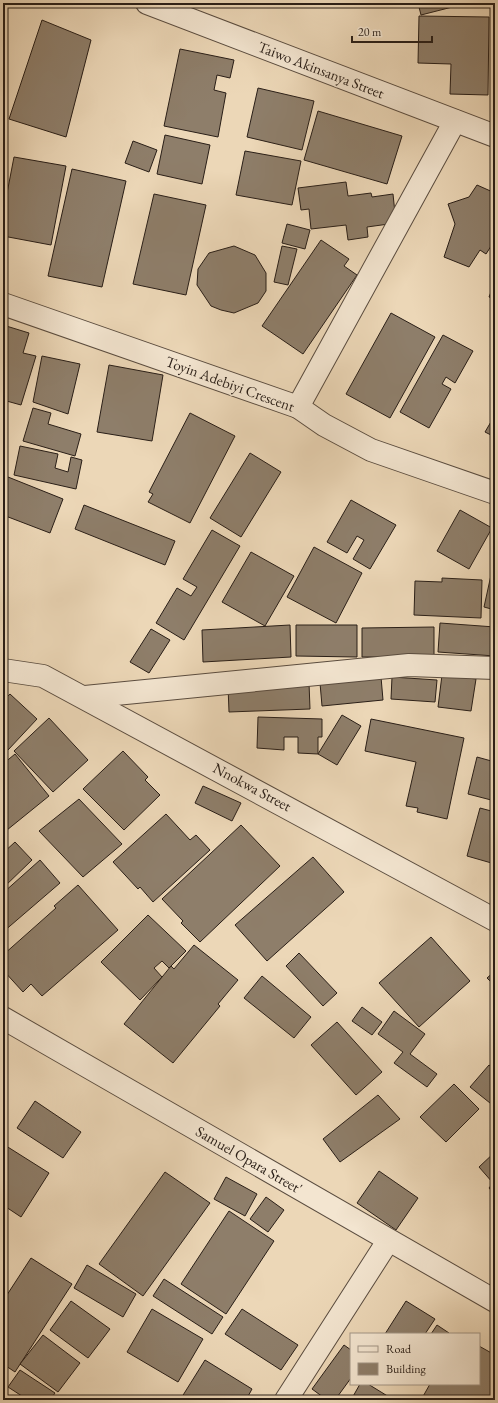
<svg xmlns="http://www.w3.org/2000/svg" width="498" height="1403" viewBox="0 0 498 1403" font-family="'EB Garamond',serif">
<rect width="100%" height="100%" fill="#ecd7b7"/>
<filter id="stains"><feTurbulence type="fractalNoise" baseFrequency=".005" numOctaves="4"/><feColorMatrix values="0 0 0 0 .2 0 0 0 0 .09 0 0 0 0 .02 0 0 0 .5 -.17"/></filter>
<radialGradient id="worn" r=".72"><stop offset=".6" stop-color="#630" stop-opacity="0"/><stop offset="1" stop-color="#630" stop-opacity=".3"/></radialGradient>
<g fill="#8e7e6a" stroke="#291e17">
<polygon points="418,3 468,3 421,15"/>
<polygon points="419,16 489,17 488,95 450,94 451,64 418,63"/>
<polygon points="42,20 91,40 66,137 9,119"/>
<polygon points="180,49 234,60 230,78 217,75 214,90 226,93 218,137 164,126"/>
<polygon points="258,88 314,101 302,150 247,137"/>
<polygon points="318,111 402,136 387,184 304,160"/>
<polygon points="165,135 210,145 202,184 157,174"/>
<polygon points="133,141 157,150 149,172 125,163"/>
<polygon points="245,151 301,161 292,205 236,195"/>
<polygon points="14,157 66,166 51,245 3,236 3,214"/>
<polygon points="72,169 126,181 102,287 48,276"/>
<polygon points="346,182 348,196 371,193 372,197 393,194 396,223 367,227 368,237 348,240 346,225 311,229 309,209 301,210 298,188"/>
<polygon points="477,185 495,193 495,240 486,254 480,250 469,267 444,257 455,224 448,204 469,197"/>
<polygon points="154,194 206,205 186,295 133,284"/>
<polygon points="287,224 310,230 305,249 282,243"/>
<polygon points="321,240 349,259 344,266 357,275 303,354 262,326"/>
<polygon points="234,246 255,255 266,273 266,291 258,303 234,313 221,310 211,306 197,285 198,269 209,253"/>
<polygon points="282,246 297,249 288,285 274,282"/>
<polygon points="495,282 495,299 489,297"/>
<polygon points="391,313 435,337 390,418 346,394"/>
<polygon points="3,325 29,333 23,353 36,356 21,405 3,400"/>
<polygon points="443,335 473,351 455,383 446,377 442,384 451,389 429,428 400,412"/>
<polygon points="42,356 80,364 68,414 33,402"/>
<polygon points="109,365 163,375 152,441 97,432"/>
<polygon points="3,405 7,406 3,420"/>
<polygon points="33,408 51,413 48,424 81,434 75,456 23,441"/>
<polygon points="190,413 235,436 190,523 148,502 153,494 149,492"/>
<polygon points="495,415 495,437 485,432"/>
<polygon points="20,446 58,454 55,468 68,472 71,457 82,460 76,489 14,475"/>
<polygon points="250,453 281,472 241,537 210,518"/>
<polygon points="3,475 63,499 50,533 3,515"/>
<polygon points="351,500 396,525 370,569 353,559 364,540 357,536 347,553 327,542"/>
<polygon points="84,505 175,541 165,565 75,529"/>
<polygon points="460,510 492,528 469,569 437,551"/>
<polygon points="212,530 240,546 184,640 156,623 177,588 191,596 197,587 183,579"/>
<polygon points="314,547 362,573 336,623 287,597"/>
<polygon points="251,552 294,576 265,626 222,602"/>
<polygon points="491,575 495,576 495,610 484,607"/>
<polygon points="442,578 482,580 481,618 414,615 415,581 442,582"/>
<polygon points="440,623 495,627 495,656 438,652"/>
<polygon points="290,625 291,657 203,662 202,630"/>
<polygon points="296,625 357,625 357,657 296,656"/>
<polygon points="434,627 434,657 362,657 362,628"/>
<polygon points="151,629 170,640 149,673 130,662"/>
<polygon points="442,675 476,679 471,711 438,707"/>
<polygon points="381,677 383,700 322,706 320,683"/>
<polygon points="392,677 437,680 435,702 391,699"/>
<polygon points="309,683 310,709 229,712 228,686"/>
<polygon points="10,694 37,719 8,750 3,745 3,701"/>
<polygon points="342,715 361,726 337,765 318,754"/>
<polygon points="258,717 322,719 322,737 318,737 318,754 298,753 298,737 284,737 284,750 257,748"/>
<polygon points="49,718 88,760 53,792 14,751"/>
<polygon points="371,719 464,738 447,819 417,812 418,808 406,806 416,762 365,751"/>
<polygon points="123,751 148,777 145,780 160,795 124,830 83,789"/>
<polygon points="15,754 49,796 7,830 3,824 3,764"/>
<polygon points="477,757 495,762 495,801 468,794"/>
<polygon points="203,786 241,803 232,821 195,803"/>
<polygon points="79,799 122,844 83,877 39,831"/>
<polygon points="480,808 495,812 495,864 467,856"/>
<polygon points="166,814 190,840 196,835 210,850 153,902 140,887 138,889 113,862"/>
<polygon points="241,825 280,866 200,942 181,923 183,921 162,899"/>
<polygon points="15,842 32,860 3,888 3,853"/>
<polygon points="313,857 344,892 267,961 235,925"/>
<polygon points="40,860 60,883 3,932 3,893"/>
<polygon points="78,885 118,930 42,996 31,984 23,992 3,970 3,955 56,908 54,906"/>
<polygon points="148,915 186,951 169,968 162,961 154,968 162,977 140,1000 101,962"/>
<polygon points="431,937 470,981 419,1027 379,983"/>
<polygon points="194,945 238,980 218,1004 220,1006 173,1063 124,1024 171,966 174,969"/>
<polygon points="299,953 337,993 323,1006 286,966"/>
<polygon points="495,971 495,986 487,978"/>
<polygon points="262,976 311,1017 294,1038 244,998"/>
<polygon points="362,1007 382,1022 372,1035 352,1021"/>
<polygon points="394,1011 425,1034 410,1054 437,1074 427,1087 394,1063 403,1052 378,1034"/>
<polygon points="337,1022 382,1072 356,1095 311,1045"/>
<polygon points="489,1065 495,1069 495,1107 470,1087"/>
<polygon points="454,1084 479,1109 446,1142 420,1117"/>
<polygon points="378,1095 400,1119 340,1162 323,1139"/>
<polygon points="35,1101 81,1132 63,1158 17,1128"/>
<polygon points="3,1144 49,1173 21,1217 3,1205"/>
<polygon points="495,1152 495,1195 489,1188 493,1183 479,1167"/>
<polygon points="379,1171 418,1198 396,1230 357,1203"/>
<polygon points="165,1172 210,1203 143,1296 99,1264"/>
<polygon points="226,1177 257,1194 245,1216 214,1199"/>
<polygon points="266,1197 284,1210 268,1232 250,1219"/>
<polygon points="229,1211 274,1241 226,1314 181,1284"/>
<polygon points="3,1235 7,1237 3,1245"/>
<polygon points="31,1258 72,1284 15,1372 3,1364 3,1301"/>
<polygon points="87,1265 136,1294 123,1317 74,1288"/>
<polygon points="164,1279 223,1317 212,1334 153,1296"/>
<polygon points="71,1301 110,1329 88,1358 50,1330"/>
<polygon points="406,1301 435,1319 425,1334 385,1334"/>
<polygon points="152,1309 203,1339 178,1382 127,1352"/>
<polygon points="242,1309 298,1345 281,1370 225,1334"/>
<polygon points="437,1325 449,1333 448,1334 431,1334"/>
<polygon points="43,1335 80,1363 58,1392 20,1364"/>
<polygon points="344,1345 351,1350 351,1378 335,1400 327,1400 312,1389"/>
<polygon points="479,1346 495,1355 495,1400 421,1400 430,1384 479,1384"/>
<polygon points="205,1360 252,1389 246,1400 180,1400"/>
<polygon points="20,1370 55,1393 50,1400 28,1400 8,1387"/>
<polygon points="360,1384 368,1384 394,1400 351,1400"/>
</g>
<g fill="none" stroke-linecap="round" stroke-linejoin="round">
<g stroke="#5a4c3f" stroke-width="24">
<g id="minor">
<polyline points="147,3 495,136"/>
<polyline points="3,304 298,407 324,425 371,450 495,493"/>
<polyline points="298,407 455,121"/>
<polyline points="3,670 43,676 495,920"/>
<polyline points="85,697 409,665 495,668"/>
<polyline points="3,1018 495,1301"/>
<polyline points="286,1400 388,1241"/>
</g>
</g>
<use href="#minor" stroke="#f3e5d0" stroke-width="22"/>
</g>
<g text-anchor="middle" stroke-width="3" stroke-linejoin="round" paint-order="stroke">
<g font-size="15" fill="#291e17" stroke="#f3e5d0">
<text transform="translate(321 70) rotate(21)" y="5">Taiwo Akinsanya Street</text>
<text transform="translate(230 384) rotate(20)" y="5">Toyin Adebiyi Crescent</text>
<text transform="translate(252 787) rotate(28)" y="5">Nnokwa Street</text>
<text transform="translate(249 1160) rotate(30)" y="5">Samuel Opara Street'</text>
</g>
</g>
<rect width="498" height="1403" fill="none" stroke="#ecd7b7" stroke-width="16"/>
<rect x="4" y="4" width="490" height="1395" fill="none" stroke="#291e17" stroke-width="2"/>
<rect x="8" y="8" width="482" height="1387" fill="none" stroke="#291e17"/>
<rect x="350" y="1333" width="130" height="52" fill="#f3e5d0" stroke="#a29586"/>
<rect x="358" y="1346" width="20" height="6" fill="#f3e5d0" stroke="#a29586"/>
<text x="386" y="1353" font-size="12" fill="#291e17">Road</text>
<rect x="358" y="1363" width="20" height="12" fill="#8e7e6a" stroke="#a29586"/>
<text x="386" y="1373" font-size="12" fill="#291e17">Building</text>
<path d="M352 36v6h80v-6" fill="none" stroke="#291e17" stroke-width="2"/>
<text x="358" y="36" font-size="12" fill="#291e17" stroke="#f3e5d0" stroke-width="3" paint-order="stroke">20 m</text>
<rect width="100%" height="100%" filter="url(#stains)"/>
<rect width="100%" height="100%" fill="url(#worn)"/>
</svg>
